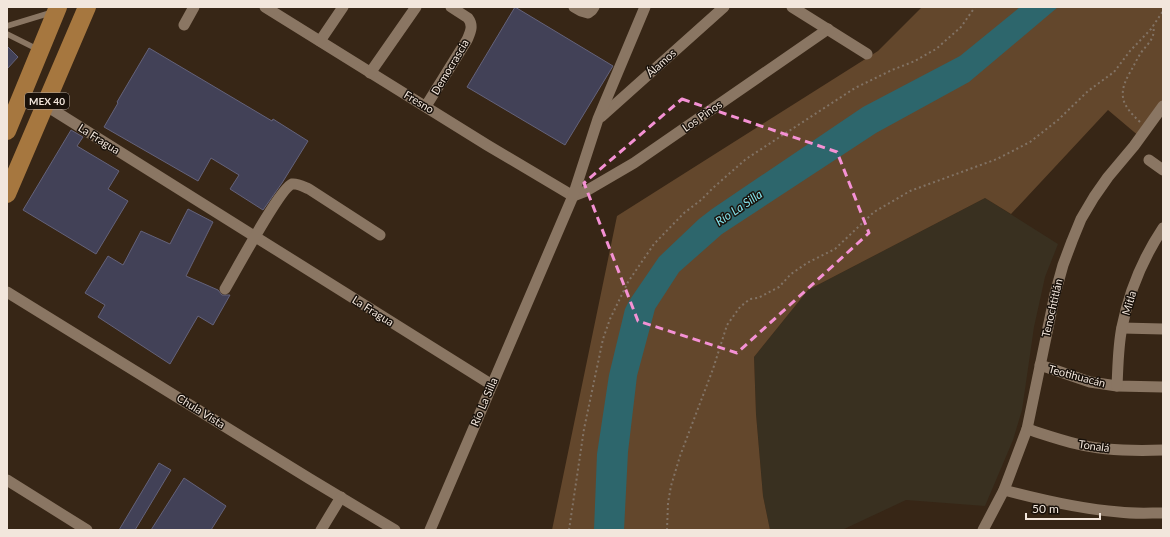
<svg xmlns="http://www.w3.org/2000/svg" width="1170" height="537" viewBox="0 0 1170 537" font-family="Lato,sans-serif">
<rect width="100%" height="100%" fill="#372616"/>
<polygon fill="#393020" points="985,198 1058,244 1045,277 1034,327 1022,410 1013,440 985,506 906,500 842,530 770,530 763,496 756,414 754,357 808,290"/>
<polygon fill="#63472c" points="922,7 1163,7 1163,106 1140,137 1108,110 1011,214 985,198 808,290 754,357 756,414 763,496 770,530 552,530 617,216 878,51"/>
<polygon fill="#2d666c" points="1020,7 1058,7 969,82 876,133 722,234 679,272 655,309 637,376 628,452 624,530 594,530 597,454 609,375 625,309 629,301 659,257 699,219 712,209 863,107 960,56"/>
<g fill="#424157" stroke="#64627a">
<polygon points="515,7 613,66 565,145 467,87"/>
<polygon points="7,46 18,57 7,69"/>
<polygon points="149,48 272,121 273,119 308,141 282,183 263,210 230,189 239,175 211,158 198,181 104,127 118,103 117,102"/>
<polygon points="71,130 83,137 77,146 119,171 108,189 128,201 96,254 23,210"/>
<polygon points="188,209 213,222 186,276 218,290 222,295 230,295 213,325 198,316 170,364 98,317 105,305 85,293 108,256 123,265 141,231 170,244"/>
<polygon points="159,463 171,470 135,530 119,530"/>
<polygon points="184,478 226,506 211,530 151,530"/>
</g>
<g fill="none" stroke-linecap="round" stroke-linejoin="round">
<g stroke="#827365" stroke-width="2" stroke-dasharray="2 3" stroke-linecap="butt">
<path d="M1140,122C1123,106 1117,96 1129,74C1134,66 1137,58 1143,50C1149,43 1156,36 1153,26"/>
<polyline points="569,530 584,429 603,339 610,319 628,282 654,244 684,213 701,200 714,187 746,159 855,88 892,70 915,61 936,49 961,27 975,7"/>
<polyline points="667,530 668,503 671,486 680,456 713,369 727,325 740,307 750,299 758,298 779,287 791,274 807,263 835,249 874,212 910,191 997,159 1030,142 1058,120 1088,91 1114,72 1130,51 1151,29 1163,11"/>
</g>
<g stroke="#8a7663" stroke-width="5.5">
<polyline points="7,26 53,12"/>
<polyline points="7,34 39,50"/>
</g>
<g stroke="#8a7663" stroke-width="11">
<polyline points="265,7 487,145 573,196 586,191 634,163 828,29"/>
<polyline points="574,7 581,11 588,13 592,10 594,7"/>
<polyline points="792,7 867,54"/>
<polyline points="184,25 194,7"/>
<polyline points="320,41 343,7"/>
<polyline points="370,73 416,7"/>
<polyline points="45,105 492,385"/>
<path d="M426,106L467,40C470,33 474,26 468,18L451,7"/>
<polyline points="601,117 724,7"/>
<polyline points="1149,160 1163,170"/>
<path d="M225,289C234,274 280,188 292,184C297,183 304,187 309,189L380,235"/>
<polyline points="7,292 310,479 395,530"/>
<polyline points="1122,328 1163,329"/>
<polyline points="1040,365 1090,382 1117,386 1163,387"/>
<path d="M1117,386C1118,367 1118,346 1122,327C1129,292 1143,258 1163,228"/>
<path d="M1027,429C1043,434 1060,440 1077,444C1104,451 1135,451 1163,450"/>
<polyline points="7,480 87,530"/>
<path d="M1004,490C1042,500 1080,509 1119,512C1134,514 1149,513 1163,513"/>
<polyline points="321,530 341,497"/>
<polyline points="430,530 573,196 598,119 645,7"/>
<polyline points="983,530 1004,490 1027,429 1055,294 1063,265 1072,241 1081,219 1094,197 1108,177 1134,146 1163,106"/>
</g>
<g stroke="#a6773f" stroke-width="18">
<polyline points="7,131 58,7"/>
<polyline points="7,194 87,7"/>
</g>
</g>
<path fill="none" stroke="#f491d4" stroke-width="3" stroke-dasharray="8 5" stroke-linejoin="round" d="M682,99L837,152L869,233L737,353L638,321L584,183Z"/>
<g text-anchor="middle" stroke-width="3" stroke-linejoin="round" paint-order="stroke">
<rect fill="#19110a" stroke="#b1a69d" stroke-width="1" x="25" y="93" width="44" height="16" rx="3"/>
<g font-size="10" font-weight="bold" fill="#f2e6dc">
<text x="47" y="105">MEX 40</text>
</g>
<g font-size="11" fill="#f2e6dc" stroke="#19110a">
<text transform="translate(661 63) rotate(-42)" y="4">Álamos</text>
<text transform="translate(450 67) rotate(-59)" y="4">Democrascia</text>
<text transform="translate(419 102) rotate(31)" y="4">Fresno</text>
<text transform="translate(702 116) rotate(-35)" y="4">Los Pinos</text>
<text transform="translate(99 139) rotate(32)" y="4">La Fragua</text>
<text transform="translate(1129 303) rotate(-73)" y="4">Mitla</text>
<text transform="translate(1052 308) rotate(-77)" y="4">Tenochtitlán</text>
<text transform="translate(373 311) rotate(32)" y="4">La Fragua</text>
<text transform="translate(1077 376) rotate(15)" y="4">Teotihuacán</text>
<text transform="translate(484 402) rotate(-67)" y="4">Río La Silla</text>
<text transform="translate(201 411) rotate(32)" y="4">Chula Vista</text>
<text transform="translate(1094 446) rotate(8)" y="4">Tonalá</text>
</g>
<g font-size="12" font-style="italic" fill="#84e2eb" stroke="#19110a">
<text transform="translate(739 208) rotate(-34)" y="4">Río La Silla</text>
</g>
</g>
<rect width="1170" height="537" fill="none" stroke="#f2e6dc" stroke-width="16"/>
<path d="M1026 513v6h74v-6" fill="none" stroke="#f2e6dc" stroke-width="2"/>
<text x="1032" y="513" font-size="12" fill="#f2e6dc" stroke="#19110a" stroke-width="3" paint-order="stroke">50 m</text>
</svg>
